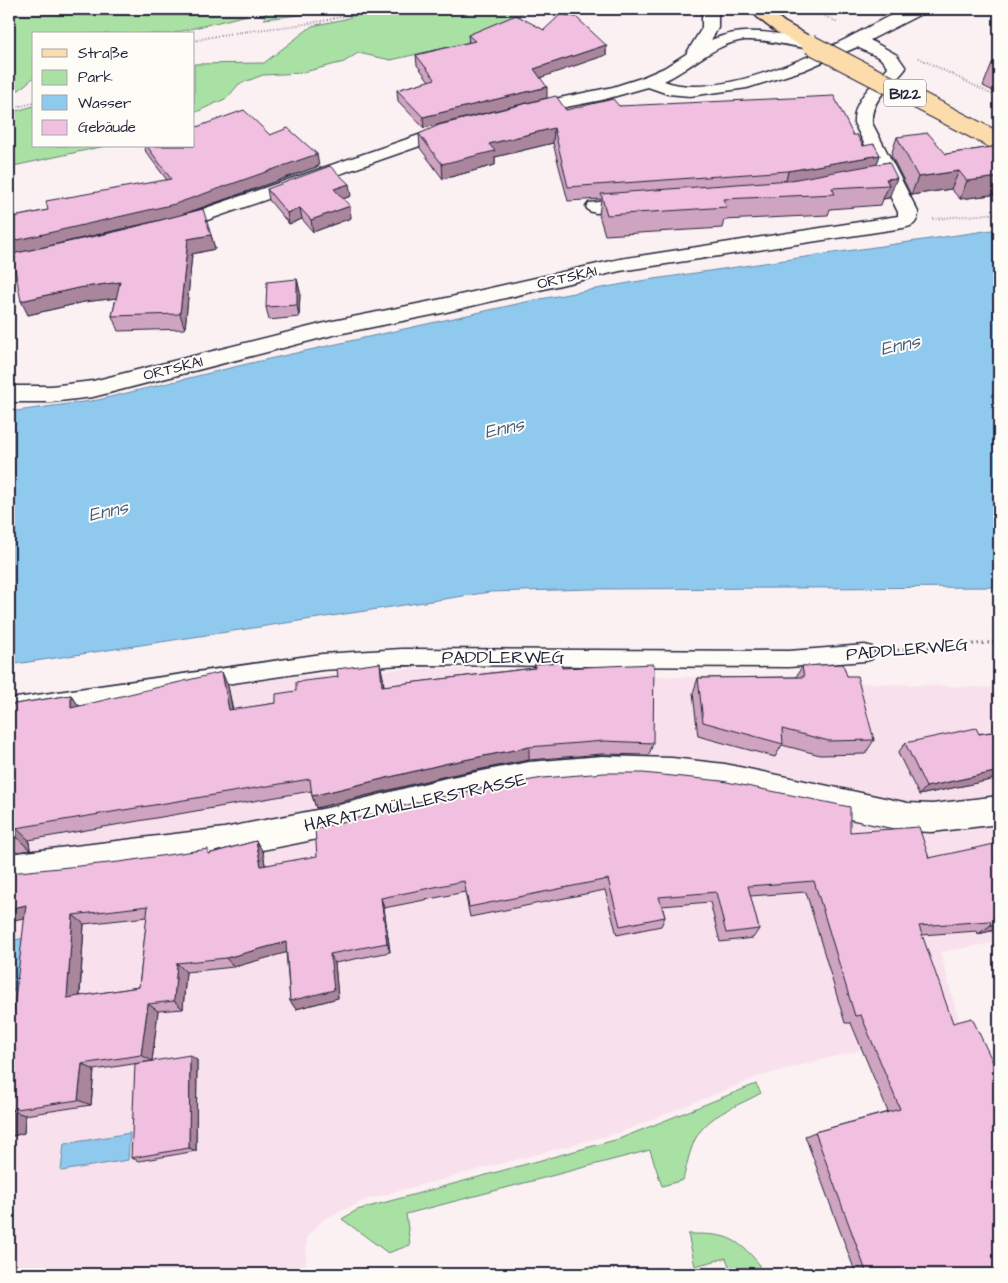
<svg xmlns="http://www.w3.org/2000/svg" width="1008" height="1283" viewBox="0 0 1008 1283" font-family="'Architects Daughter',sans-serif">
<rect width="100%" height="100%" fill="#fbf0f2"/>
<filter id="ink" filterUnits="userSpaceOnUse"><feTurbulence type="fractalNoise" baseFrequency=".02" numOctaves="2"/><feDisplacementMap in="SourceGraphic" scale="10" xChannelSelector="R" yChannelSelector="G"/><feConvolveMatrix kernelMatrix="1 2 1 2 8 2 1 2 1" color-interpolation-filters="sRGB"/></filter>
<g filter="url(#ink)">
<polygon fill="#f8e1ec" points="421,668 999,688 999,942 940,952 960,1024 760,1076 621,1132 368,1199 324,1219 307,1236 305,1274 9,1274 9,722 230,681"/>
<g fill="#a9e1a5" stroke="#668270">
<polygon points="267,9 351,9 264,19"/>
<polygon points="372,9 527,9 517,17 465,43 391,60 358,53 344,62 300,73 263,75 239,84 227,98 194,113 194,64 264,63 312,26 345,19"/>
<polygon points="9,15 247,15 170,34 34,34 34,77 19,90 9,91"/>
<polygon points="34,106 34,146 105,146 9,167 9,113"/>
<path d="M756,1084L761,1093C742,1104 716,1112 702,1129C691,1140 687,1165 683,1180L662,1186L650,1150L406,1214L410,1245L388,1253L342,1219L357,1210L619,1139Z"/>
<path d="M688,1234C724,1234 735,1235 759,1264L758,1272L751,1274H732L726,1258L695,1266Z"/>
</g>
<g fill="#8fcaee" stroke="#6387a6">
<polygon points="999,229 999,587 590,589 490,592 9,665 9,412 98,400 251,363 535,300 640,281"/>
<polygon points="25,938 22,989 9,992 9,941"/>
<polygon points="130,1133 128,1160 61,1171 64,1144"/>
</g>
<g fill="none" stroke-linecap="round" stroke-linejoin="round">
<g stroke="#22223b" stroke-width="3">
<polygon id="lane" points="865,645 872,647 874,653 872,659 865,661 789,667 402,665 322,670 9,716 9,699 322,654 402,649 789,651"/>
</g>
<g stroke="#22223b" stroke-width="3">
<g id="street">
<path d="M702,9H718V28L711,40C745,25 775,34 810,39L816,40L818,44L816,48L810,49C789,46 767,39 745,40C715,43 690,69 664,81C712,100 802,61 846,39C860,32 895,11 908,9C914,8 921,9 927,9L925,12L870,40L897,55L906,68C893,86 870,98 872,123L918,212C918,223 913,226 903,228L620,271L442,313L333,335L93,397L51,402H9V386H51L93,381L333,321L442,299L620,259L898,216V212L854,123C853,99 874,84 888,67L880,58L857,47L804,70L747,88L690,96L668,94L648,87L602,100L525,115L519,114L516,110L519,106L525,105L613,87L641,78L664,68L686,54L702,28Z"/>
<polygon points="454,123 460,124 463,128 460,132 176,231 169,233 162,231 159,227 162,223"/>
<polygon points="637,198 644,200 647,204 644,208 596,213 589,211 586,207 589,203"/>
<path d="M602,756L672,758L725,764L908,803L932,804L999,796V824L932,832L908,831C806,812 705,779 601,784C548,786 497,795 446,806C406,815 367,827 326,837C222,860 115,874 9,884V854L224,828L327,808L446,778L529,762Z"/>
</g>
</g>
<g stroke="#22223b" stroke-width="3">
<path id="primary" d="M750,9H768L784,22L816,40L818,44L816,48C801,51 759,22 750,9Z"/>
</g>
<g stroke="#22223b" stroke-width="2" stroke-dasharray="0.5 2.5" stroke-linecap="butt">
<polyline points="812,9 838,23"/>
<path d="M194,41C251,26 310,30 365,9"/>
<polyline points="919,58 999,98"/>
<polyline points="9,109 34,103"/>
<polyline points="933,219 999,213"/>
</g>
<polyline stroke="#22223b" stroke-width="3" stroke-dasharray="1 4" stroke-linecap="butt" points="888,651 999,642"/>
<use href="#lane" fill="#fdfcf7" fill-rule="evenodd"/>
<use href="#street" fill="#fdfcf7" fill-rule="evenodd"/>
<use href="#primary" fill="#fddcac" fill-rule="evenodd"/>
<g stroke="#22223b" stroke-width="20" stroke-linecap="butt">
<polyline id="primary-bridge" points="810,44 999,142"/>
</g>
<use href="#primary-bridge" stroke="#fddcac" stroke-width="18"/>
</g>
<g fill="#cfa4c0" stroke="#22223b" fill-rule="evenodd">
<polygon points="544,30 606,45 606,55 540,77 547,98 424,128 398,101 397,90 429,81 417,65 416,55 469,43 468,35"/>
<polygon points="999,59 999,94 983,86 992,63"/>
<polygon points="619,106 853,135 863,146 880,155 876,165 889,162 889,198 883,199 881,205 830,209 828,215 724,220 722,228 605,235 599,215 601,199 568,201 553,143 495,157 495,165 443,179 420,148 419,134 566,110"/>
<path d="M270,135L319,166L191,212L211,235L215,249L192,254L185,329L118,331L112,316L116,298L84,302L28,315L12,254L9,255V218L48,210L167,180L146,152L144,146H194ZM154,222L119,231L18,253Z"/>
<polygon points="897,137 946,154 999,146 999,194 960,199 951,189 911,195 891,155"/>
<polygon points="267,189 351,196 343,199 351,218 313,232 302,219 289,224 269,200"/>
<polygon points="297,279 300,292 299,317 269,320 266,307"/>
<polygon points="535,664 562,668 653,743 649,755 602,754 529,760 446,776 316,808 311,791 29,840 30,850 9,853 9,705 71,695 79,706 228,686 233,710 276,703 296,691 383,677 384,686 534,668"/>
<polygon points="802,666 847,676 874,740 865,754 820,755 782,745 775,757 698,736 693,693 698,678 796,677"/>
<polygon points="999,731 999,778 919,795 898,753 905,743"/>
<path d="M850,832L929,858L999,929L978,934L977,931L922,935L999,1274H856L805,1136L815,1132L888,1112L851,1023H845L806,892L750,896L759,929L753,938L720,942L710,902L662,906L665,917L661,926L617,935L605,890L470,917L465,892L384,908L390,952L335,963L338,998L296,1009L290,1001L286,952L234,967L186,972L183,1009L158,1011L152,1061L94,1070L91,1105L25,1115L24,1133L9,1137L25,918L211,853L256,841L263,852L265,865ZM147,917L139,987L80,996L84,924Z"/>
<polygon points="197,1060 196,1151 139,1161 131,1158"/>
</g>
<g fill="#a9869c" stroke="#22223b">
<polygon points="606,45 606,55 534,80 534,69"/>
<polygon points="547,87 547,98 424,128 423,117"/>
<polygon points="554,128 553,143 495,157 495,165 443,179 442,164 489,144"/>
<polygon points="317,154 319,166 178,216 9,255 9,242"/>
<polygon points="880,155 875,169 785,185 788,171"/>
<polygon points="959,171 951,189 911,195 918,177"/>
<polygon points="999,177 999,194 960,199 967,181"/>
<polygon points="897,178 889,198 883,199 889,185 886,179"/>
<polygon points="349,184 351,196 336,201 334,189"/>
<polygon points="350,206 351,218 313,232 311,220"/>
<polygon points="300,208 302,219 289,224 287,213"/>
<polygon points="211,235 215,249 192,254 185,329 180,314 188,239"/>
<polygon points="297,279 300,292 299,317 297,305"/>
<polygon points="120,282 126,297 84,302 28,315 21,301 78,288"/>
<polygon points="380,663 383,677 385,700 382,686"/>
<polygon points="222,672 228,686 235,724 229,710"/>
<polygon points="71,695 81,709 71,708"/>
<polygon points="529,747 529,760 446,776 316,808 312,796 444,764"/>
<polygon points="999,771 991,780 919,795 926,787"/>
<polygon points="16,828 29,840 30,850 17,838"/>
<polygon points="256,841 263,852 267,877 261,866"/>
<polygon points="381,898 384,908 390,952 387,943"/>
<polygon points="26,905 39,915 9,921 9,909"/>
<polygon points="73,915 84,924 79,1006 67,998"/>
<polygon points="999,923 999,929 978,934 991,925"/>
<polygon points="286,942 292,951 234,967 226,958"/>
<polygon points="330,954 335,963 338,998 296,1009 290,1001"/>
<polygon points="177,963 186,972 183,1009 174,1001"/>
<polygon points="148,1004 158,1011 152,1061 141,1055"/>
<polygon points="190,1055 197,1060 196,1151 189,1148"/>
<polygon points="82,1064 94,1070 91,1105 78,1100"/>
<polygon points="10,1110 25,1115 24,1133 9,1137"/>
</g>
<g fill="#f1bfdf" stroke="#22223b" fill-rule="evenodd">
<polygon points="561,14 576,17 606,45 534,69 547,87 423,117 397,90 435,79 416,55 475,41 468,35 516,15 544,30"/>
<polygon points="999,59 999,67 992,63"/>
<polygon points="556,96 566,110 613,99 619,106 834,96 853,135 857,135 863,146 874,144 880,155 788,171 568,187 554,128 489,144 495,151 442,164 419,134 439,125"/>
<polygon points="244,110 270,135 288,128 317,154 175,204 9,242 9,218 48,210 46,201 171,179 147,146 194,146 194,128"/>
<polygon points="928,133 946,154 999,146 999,177 967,181 959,171 918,177 897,137"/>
<polygon points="889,162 897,178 886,179 889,185 832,188 835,194 723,199 727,207 607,215 601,194 791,180"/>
<polygon points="330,166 349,184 334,189 350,206 311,220 300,208 287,213 267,189"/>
<polygon points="203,209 211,235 188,239 180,314 112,316 120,282 78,288 21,301 12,254 119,231"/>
<polygon points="297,279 297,305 266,307 267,282"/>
<polygon points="561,662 562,668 654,664 653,743 604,741 529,747 444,764 312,796 310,779 16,828 17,838 9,840 9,705 71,695 71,708 222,672 229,710 276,703 276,694 296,691 296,682 338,677 337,669 380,663 382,686 535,668 535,664"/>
<polygon points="843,664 847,676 857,676 874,740 829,741 782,729 783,744 703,722 698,678 804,677 802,666"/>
<polygon points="976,728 979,734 999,731 999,771 926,787 905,743"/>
<path d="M604,773H643L722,781L850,807V832L919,827L929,858L999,843V923L991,925L990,921L919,926L953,1023L972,1018L999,1075V1274H867L815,1132L900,1109L861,1015L855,1016L814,881L748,886L759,929L726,933L716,892L659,897L665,917L620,926L608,879L469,907L464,881L381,898L387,943L330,954L334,990L290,1001L286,942L226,958L177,963L174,1001L148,1004L141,1055L82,1064L78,1100L10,1110L9,1129V1051L26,905L9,909V873L119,862L208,849V854L256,841L261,866L317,856L315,829L430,799L484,788L543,778ZM148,906L139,987L67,998L73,915Z"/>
<polygon points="190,1055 189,1148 131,1158 135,1064"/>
</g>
</g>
<g text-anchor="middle" stroke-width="4" stroke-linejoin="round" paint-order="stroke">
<g font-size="15" fill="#22223b" stroke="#fdfcf7">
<text transform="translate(567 277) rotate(-13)" y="5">ORTSKAI</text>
<text transform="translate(173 368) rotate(-14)" y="5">ORTSKAI</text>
</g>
<rect fill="#fdfcf7" stroke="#646373" stroke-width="1" x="884" y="79.5" width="42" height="27" rx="4"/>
<g font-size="16" font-weight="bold" fill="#22223b">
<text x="905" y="99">B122</text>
</g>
<g font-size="18" fill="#22223b" stroke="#fdfcf7">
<text transform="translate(907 649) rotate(-5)" y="6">PADDLERWEG</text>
<text x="503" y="663">PADDLERWEG</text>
<text transform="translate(415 802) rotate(-12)" y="6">HARATZMÜLLERSTRASSE</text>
</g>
<g font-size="19" font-style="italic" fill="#485d7a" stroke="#fdfcf7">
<text transform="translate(900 344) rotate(-12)" y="7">Enns</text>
<text transform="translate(504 427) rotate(-12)" y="7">Enns</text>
<text transform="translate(108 510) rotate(-12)" y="7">Enns</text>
</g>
</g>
<rect width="1008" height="1283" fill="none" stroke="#fdfcf7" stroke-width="30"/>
<rect x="15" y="15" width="978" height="1253" fill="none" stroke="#22223b" stroke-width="2" filter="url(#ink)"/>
<rect x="32" y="32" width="162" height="115" fill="#fdfcf7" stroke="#a5a5ac"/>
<rect x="42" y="49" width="25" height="8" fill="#fddcac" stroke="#a5a5ac"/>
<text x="78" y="58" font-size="15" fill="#22223b">Straße</text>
<rect x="42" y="70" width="25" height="15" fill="#a9e1a5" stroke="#a5a5ac"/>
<text x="78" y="82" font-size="15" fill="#22223b">Park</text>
<rect x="42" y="95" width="25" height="15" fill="#8fcaee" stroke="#a5a5ac"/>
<text x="78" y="108" font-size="15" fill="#22223b">Wasser</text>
<rect x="42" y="120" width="25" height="15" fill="#f1bfdf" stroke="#a5a5ac"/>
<text x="78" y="132" font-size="15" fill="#22223b">Gebäude</text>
</svg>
